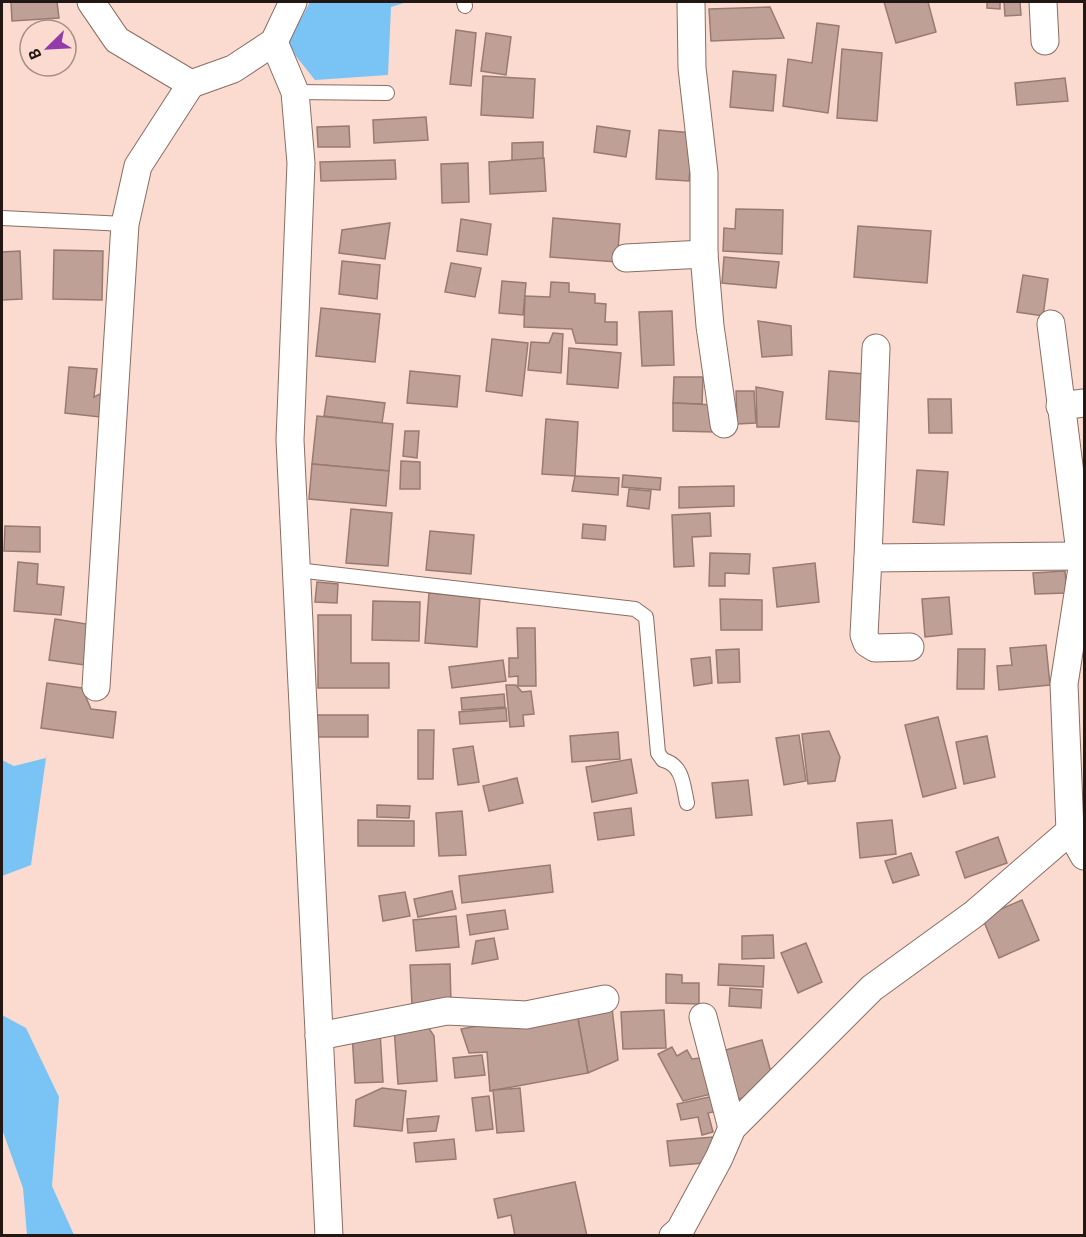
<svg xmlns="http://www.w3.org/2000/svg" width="1086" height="1237" viewBox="0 0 1086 1237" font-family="'PT Sans',sans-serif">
<rect width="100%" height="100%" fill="#fbdbd0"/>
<g fill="#79c4f5">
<polygon points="310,2 407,2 391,7 388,75 315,80 287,45"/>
<polygon points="46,758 31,865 2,876 2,760 14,766"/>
<polygon points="2,1015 26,1028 59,1097 52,1186 74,1235 27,1235 23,1188 2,1129"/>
</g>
<g fill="#bfa097" stroke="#987a71" stroke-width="1.5">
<polygon points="11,2 57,2 59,18 12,21"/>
<polygon points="884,2 928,2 936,32 896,43"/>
<polygon points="987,2 1000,2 1000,9 987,8"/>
<polygon points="1004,2 1020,2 1021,15 1005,16"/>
<polygon points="770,7 784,38 711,41 709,9"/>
<polygon points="817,23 839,26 828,113 783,106 788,59 812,63"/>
<polygon points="456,30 476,33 471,86 450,84"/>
<polygon points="486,33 511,37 506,75 481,71"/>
<polygon points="842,49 882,53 877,121 837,118"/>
<polygon points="733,71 776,75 773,111 730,107"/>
<polygon points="483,76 535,79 533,118 481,115"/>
<polygon points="1065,78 1068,101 1017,105 1015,83"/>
<polygon points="426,117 428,140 374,143 373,120"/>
<polygon points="349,126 350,147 318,147 317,127"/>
<polygon points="597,126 630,131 626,157 594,152"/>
<polygon points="659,130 693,133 689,181 656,179"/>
<polygon points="543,142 543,159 512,161 512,143"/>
<polygon points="544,158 546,191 490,194 489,162"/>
<polygon points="395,160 396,179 321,181 320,162"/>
<polygon points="468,163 469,202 442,203 441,164"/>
<polygon points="736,209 783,210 782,254 723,251 724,228 735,229"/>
<polygon points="553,218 620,224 617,262 550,257"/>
<polygon points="461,219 491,224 487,255 457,251"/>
<polygon points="390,223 385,259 339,253 342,230"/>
<polygon points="858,226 931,231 927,283 854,277"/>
<polygon points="54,250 103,251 102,300 53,299"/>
<polygon points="20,251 22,299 2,300 2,252"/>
<polygon points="724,257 779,262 776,288 722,283"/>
<polygon points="342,261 380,265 377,299 339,294"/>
<polygon points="451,263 481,268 475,297 445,292"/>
<polygon points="1023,275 1048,279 1043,316 1017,312"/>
<polygon points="502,281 526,283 523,315 499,313"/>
<polygon points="551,282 569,283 569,292 595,294 595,303 606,304 605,322 617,322 617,345 576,343 572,329 524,327 525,296 550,297"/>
<polygon points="321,308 380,314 375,362 316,356"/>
<polygon points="672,311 674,365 642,366 639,312"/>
<polygon points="758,321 791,326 792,355 762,357"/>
<polygon points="553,333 563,334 561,373 528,370 531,342 549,343"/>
<polygon points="492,339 528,343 522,396 486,391"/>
<polygon points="569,348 621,353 618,388 567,384"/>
<polygon points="69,367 97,369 94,397 102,393 100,417 65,413"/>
<polygon points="410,371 460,376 457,407 407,403"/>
<polygon points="829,371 865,374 861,422 826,419"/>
<polygon points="674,377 703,377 702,404 673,403"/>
<polygon points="756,387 783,392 779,427 757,427"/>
<polygon points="736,391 754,391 756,423 737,424"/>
<polygon points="327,396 385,403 382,423 324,416"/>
<polygon points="928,399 951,399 952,433 929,433"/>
<polygon points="673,403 715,405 715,432 673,431"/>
<polygon points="317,416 393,424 389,471 312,464"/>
<polygon points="546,419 578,422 575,476 542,474"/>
<polygon points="405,431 419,431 417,458 403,456"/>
<polygon points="401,461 420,462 420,489 400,489"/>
<polygon points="312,464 389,471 386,506 309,499"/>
<polygon points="917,470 948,472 944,525 913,522"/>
<polygon points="623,475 661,478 660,490 622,487"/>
<polygon points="575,476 619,478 618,495 572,491"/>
<polygon points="734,486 734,506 679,508 679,487"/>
<polygon points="629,489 651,491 649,509 627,506"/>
<polygon points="351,509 392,513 388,566 346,563"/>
<polygon points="710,513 711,536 692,537 694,566 674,567 672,515"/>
<polygon points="583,524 606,526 605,540 582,538"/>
<polygon points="5,526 40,527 40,552 4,551"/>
<polygon points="430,531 474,535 471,574 426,570"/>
<polygon points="710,553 750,554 749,574 725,573 725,586 709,586"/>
<polygon points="18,562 38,564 37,584 64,587 61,615 14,611"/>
<polygon points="815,563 819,602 777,607 773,568"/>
<polygon points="1065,571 1067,593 1035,594 1033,573"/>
<polygon points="317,582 338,584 337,603 315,602"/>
<polygon points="429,593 480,597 477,647 425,643"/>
<polygon points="949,597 952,634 925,637 922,599"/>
<polygon points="720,599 762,600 762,630 721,630"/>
<polygon points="373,601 420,602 419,641 372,640"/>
<polygon points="318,615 351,615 351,663 389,663 389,688 318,688"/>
<polygon points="55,619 99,626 92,666 49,660"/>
<polygon points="517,628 535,628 536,686 518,686 518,676 509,677 509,658 518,658"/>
<polygon points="1046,645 1050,685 999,690 997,666 1012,665 1010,648"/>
<polygon points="739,649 740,682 718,683 716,650"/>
<polygon points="958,649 985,649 984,689 957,689"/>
<polygon points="710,657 712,683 694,686 691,659"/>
<polygon points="503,660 506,681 452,688 449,667"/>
<polygon points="47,683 82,688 91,709 116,712 113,738 41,728"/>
<polygon points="506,685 516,685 522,692 531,691 534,714 523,715 524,726 510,727"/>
<polygon points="504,694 505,707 462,710 461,698"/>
<polygon points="506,708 507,721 460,724 459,712"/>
<rect x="317" y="715" width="51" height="22"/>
<polygon points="938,717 956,788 923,797 905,725"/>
<polygon points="418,730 434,730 433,779 418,779"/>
<polygon points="829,731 840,757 835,781 808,784 802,734"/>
<polygon points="618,732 620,759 572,762 570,736"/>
<polygon points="799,735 806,781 784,785 776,738"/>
<polygon points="987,736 995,777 964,784 956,742"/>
<polygon points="473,746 479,782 458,785 453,749"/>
<polygon points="631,759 637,793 592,802 586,767"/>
<polygon points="517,778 523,803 489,811 483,786"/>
<polygon points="748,780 752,815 716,818 712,783"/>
<polygon points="377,805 410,806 409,818 377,817"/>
<polygon points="631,808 634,835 598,840 594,813"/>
<polygon points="462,811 466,855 439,856 436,813"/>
<polygon points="358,820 414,821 414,846 358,846"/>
<polygon points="892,820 896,854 860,858 857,823"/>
<polygon points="998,837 1007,863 965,878 956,852"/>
<polygon points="911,853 919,875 893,883 885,861"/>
<polygon points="550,865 553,892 462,903 459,876"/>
<polygon points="452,891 456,909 418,917 414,899"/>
<polygon points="405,892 410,916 383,921 379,896"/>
<polygon points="1022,900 1039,940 999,958 982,917"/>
<polygon points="505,910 508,929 470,935 467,915"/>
<polygon points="456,916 459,947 416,951 413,920"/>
<polygon points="773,935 774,958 742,959 742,936"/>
<polygon points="494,938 498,959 472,964 476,941"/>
<polygon points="806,943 822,982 798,993 781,953"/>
<polygon points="450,964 451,1004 412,1005 410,965"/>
<polygon points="719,964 764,966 763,987 718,985"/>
<polygon points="666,974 682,975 682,983 699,983 699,1004 666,1003"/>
<polygon points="730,988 762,990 761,1008 729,1006"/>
<polygon points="576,1008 612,1008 618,1060 588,1073"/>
<polygon points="576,1008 588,1073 490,1091 487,1052 469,1053 461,1029"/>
<polygon points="664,1010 666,1048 623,1049 621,1012"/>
<polygon points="426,1024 434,1036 437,1081 398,1084 394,1027"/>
<polygon points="380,1031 383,1082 355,1083 352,1033"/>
<polygon points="762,1040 772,1076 755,1094 736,1100 722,1051"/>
<polygon points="672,1047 677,1056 687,1050 692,1059 700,1058 719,1092 683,1101 658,1054"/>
<polygon points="482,1055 485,1075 455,1078 453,1058"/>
<polygon points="382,1088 406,1091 402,1131 354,1126 356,1100"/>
<polygon points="520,1088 524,1131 497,1133 493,1090"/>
<polygon points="723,1094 722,1110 708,1113 713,1132 702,1135 698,1117 681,1120 677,1104"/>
<polygon points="489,1096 493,1129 476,1131 472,1098"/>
<polygon points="439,1116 436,1131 408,1133 407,1119"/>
<polygon points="713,1137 715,1162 670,1166 667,1141"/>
<polygon points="454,1139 456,1159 416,1162 414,1143"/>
<polygon points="575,1182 587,1236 515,1236 511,1215 498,1218 494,1199"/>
</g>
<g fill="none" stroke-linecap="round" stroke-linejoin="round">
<g stroke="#896d63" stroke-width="16">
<g id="service">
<polyline points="464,2 465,6"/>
<polyline points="295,92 387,93"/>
<polyline points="2,218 125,224"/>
<path d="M297,570L635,609L646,617L658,753L663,760C683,765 683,785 687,803"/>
</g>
</g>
<g stroke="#896d63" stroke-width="29">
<g id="minor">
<polyline points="91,2 117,40 191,84 233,69 274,42 293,2"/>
<polyline points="691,2 692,68 704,173 704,254 710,326 724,424"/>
<polyline points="1043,2 1045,41"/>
<polyline points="274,42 295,92 301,163 290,440 329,1236"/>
<polyline points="626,258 704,254"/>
<polyline points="1051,324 1082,568 1064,684 1070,831"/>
<polyline points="876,348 868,558 1080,556"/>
<polyline points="1060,406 1084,403"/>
<polyline points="868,558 864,635 867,643 875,648 910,647"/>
<polyline points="96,687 125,224 138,166 191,84"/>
<polyline points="703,1017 732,1128"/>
<polyline points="319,1036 447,1011 526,1015 605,999"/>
<polyline points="673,1236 680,1230 719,1158 732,1128 872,988 974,914 1070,831 1084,856"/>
</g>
</g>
<use href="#service" stroke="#fff" stroke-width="14"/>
<use href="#minor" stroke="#fff" stroke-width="27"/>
</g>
<rect width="1086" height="1237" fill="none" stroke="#221713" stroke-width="6"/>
<g transform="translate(48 48) rotate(246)"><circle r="28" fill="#fbdbd0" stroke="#a48d84" stroke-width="1.5"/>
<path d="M0-4.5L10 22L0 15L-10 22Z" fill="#913ca9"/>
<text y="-9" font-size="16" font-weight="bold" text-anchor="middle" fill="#221713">B</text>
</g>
</svg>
